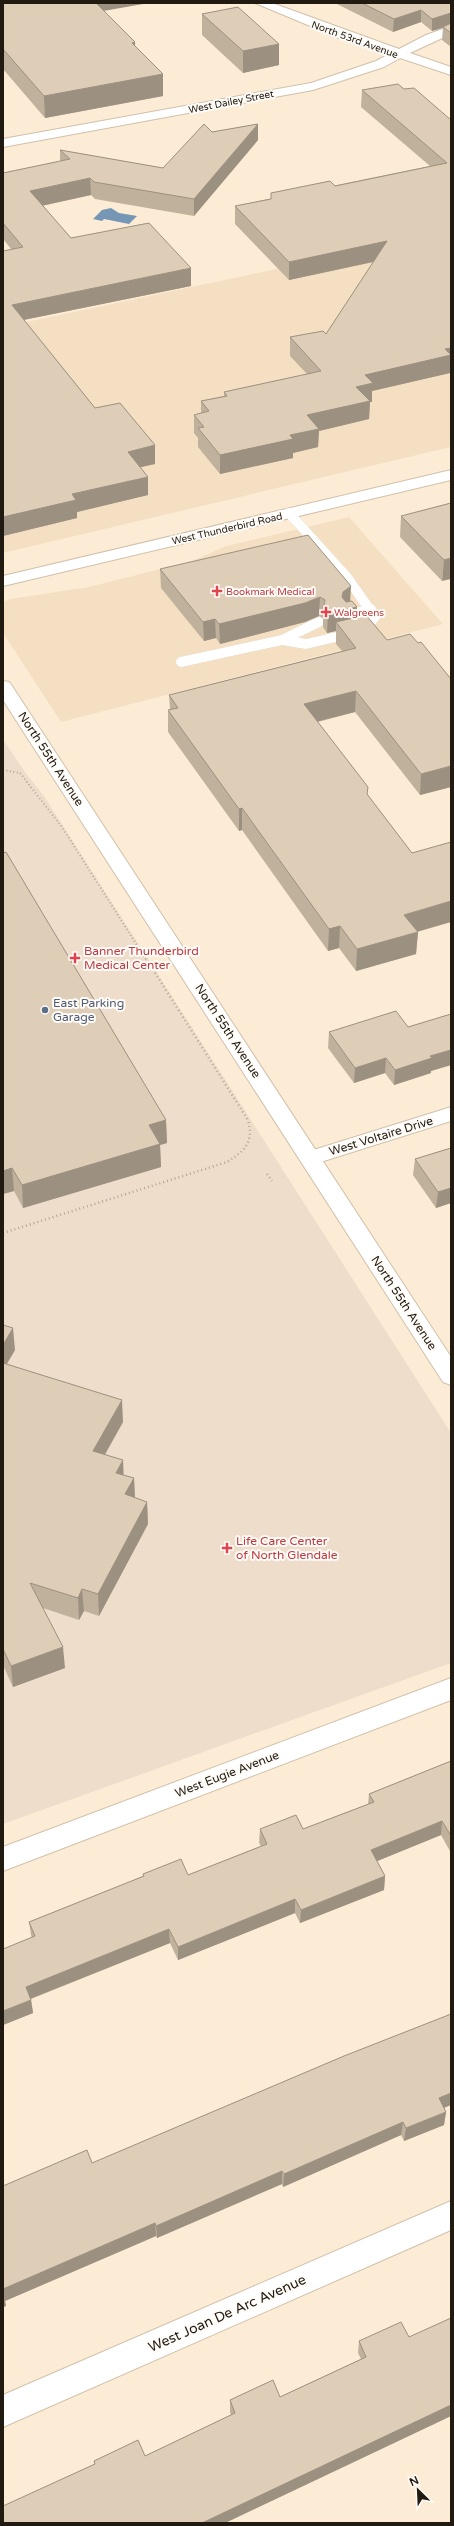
<svg xmlns="http://www.w3.org/2000/svg" width="454" height="2526" viewBox="0 0 454 2526" font-family="'Varela Round',sans-serif">
<rect width="100%" height="100%" fill="#fdecd5"/>
<g fill="#f5dfc2">
<polygon points="451,232 451,447 3,553 3,327"/>
<polygon points="349,517 443,624 61,722 3,633 3,602 10,599 89,587 192,561 226,546"/>
</g>
<polygon fill="#efddcc" points="3,739 25,772 44,796 451,1433 451,1663 3,1824"/>
<polygon fill="#7596b4" points="111,208 119,213 137,216 129,224 104,219 102,221 93,219 102,210"/>
<g fill="none" stroke-linecap="round" stroke-linejoin="round">
<g stroke="#d1c0aa" stroke-width="10">
<g id="lane">
<polyline points="347,615 371,609"/>
<polyline points="282,640 319,622"/>
<polyline points="181,662 282,640 306,644 362,631 375,617 346,576 289,513"/>
</g>
</g>
<g stroke="#d1c0aa" stroke-width="2">
<g id="street">
<polygon points="255,3 272,3 399,49 426,35 451,26 451,34 410,53 451,67 451,75 400,58 384,67 313,90 3,147 3,139 311,83 376,61 389,54 339,38"/>
<polygon points="451,1107 451,1121 311,1165 304,1163 300,1158 304,1153"/>
<polygon points="451,2201 451,2230 3,2427 3,2395"/>
</g>
</g>
<g stroke="#d1c0aa" stroke-width="2">
<g id="secondary">
<polygon points="451,470 451,480 3,586 3,576"/>
<polygon points="3,681 9,682 12,686 451,1357 451,1385 443,1382 3,700"/>
<polygon points="451,1678 451,1700 3,1871 3,1847"/>
</g>
</g>
<polyline stroke="#b2a593" stroke-width="2" stroke-dasharray="1 2.5" stroke-linecap="butt" points="3,770 20,773 62,827 147,961"/>
<g stroke="#b2a593" stroke-width="2.5" stroke-dasharray="1 3" stroke-linecap="butt">
<polyline points="267,1174 272,1181"/>
<path d="M3,1233L227,1162C245,1151 254,1142 248,1120L147,960"/>
</g>
<use href="#lane" stroke="#fff" stroke-width="10"/>
<use href="#street" fill="#fff" fill-rule="evenodd"/>
<use href="#secondary" fill="#fff" fill-rule="evenodd"/>
</g>
<g fill="#c0b19d">
<polygon points="3,3 104,11 135,47 163,74 163,96 45,118 3,69"/>
<polygon points="335,3 451,3 451,47 442,40 443,28 432,31 421,22 393,32"/>
<polygon points="202,14 279,65 243,73 202,35"/>
<polygon points="404,89 450,120 450,373 372,391 372,402 370,402 369,419 319,431 318,447 293,453 293,458 220,474 198,447 198,438 194,433 194,415 201,413 201,401 224,396 224,392 307,374 290,356 290,337 326,334 374,262 289,280 235,224 235,206 430,166 361,107 362,90"/>
<polygon points="258,124 258,140 194,216 95,199 91,195 42,206 71,238 191,286 24,320 95,408 155,464 140,467 148,477 148,495 77,512 77,518 3,536 12,250 3,239 3,173 60,161 60,150 163,168 212,132"/>
<polygon points="451,503 442,581 400,537 401,516"/>
<polygon points="160,569 350,601 357,607 357,617 387,640 418,643 451,679 451,787 420,795 355,712 318,722 368,795 418,932 416,954 356,971 339,948 328,951 242,830 239,831 168,732 168,710 170,710 169,695 342,651 336,644 336,631 327,633 323,627 323,618 319,616 305,622 220,644 216,638 204,641 161,588"/>
<polygon points="3,853 166,1120 167,1143 160,1145 161,1167 23,1208 14,1191 3,1194"/>
<polygon points="451,1014 451,1065 431,1071 431,1073 394,1085 385,1073 354,1083 328,1048 329,1032 408,1027"/>
<polygon points="451,1148 451,1203 436,1208 413,1175 415,1159"/>
<polygon points="3,1325 15,1350 7,1364 123,1422 105,1455 123,1475 134,1478 135,1498 147,1502 148,1524 99,1616 84,1611 79,1620 43,1608 65,1668 13,1687 3,1665"/>
<polygon points="451,1761 451,1853 441,1835 377,1861 385,1876 384,1890 300,1923 295,1913 178,1960 170,1943 31,1999 33,2013 3,2025 32,1938 31,1935 29,1922 143,1877 143,1874 188,1875 261,1846 259,1843 260,1829 303,1829 368,1804 369,1794"/>
<polygon points="444,2108 446,2112 444,2125 404,2141 401,2135 283,2187 282,2184 157,2238 156,2236 5,2301 6,2306 3,2307 3,2186 92,2163"/>
<polygon points="409,2337 451,2416 225,2523 3,2523 95,2464 94,2461 145,2456 231,2415 230,2412 230,2400 280,2397 361,2359 358,2353 359,2341"/>
</g>
<g fill="#9c9080">
<polygon points="86,3 149,3 86,14"/>
<polygon points="421,10 421,22 393,32 394,19"/>
<polygon points="451,13 451,25 432,31 432,19"/>
<polygon points="135,42 136,64 132,43"/>
<polygon points="279,44 279,65 243,73 243,51"/>
<polygon points="163,74 163,96 45,118 44,96"/>
<polygon points="258,124 258,140 194,216 194,199"/>
<polygon points="90,178 91,195 31,208 30,191"/>
<polygon points="387,241 386,259 289,280 289,262"/>
<polygon points="191,268 191,286 13,322 12,305"/>
<polygon points="451,348 451,366 450,373 372,391 372,402 370,402 369,419 319,431 318,447 293,453 293,458 220,474 220,455 290,435 307,415 356,387 365,375 445,349"/>
<polygon points="155,445 155,464 128,470 128,452"/>
<polygon points="148,477 148,495 77,512 77,518 3,536 3,517 72,494"/>
<polygon points="451,558 451,579 442,581 444,560"/>
<polygon points="351,586 350,604 357,607 356,626 336,622 336,631 327,633 328,614 342,597 343,592"/>
<polygon points="320,597 319,616 305,622 220,644 219,624"/>
<polygon points="215,619 216,638 204,641 203,622"/>
<polygon points="356,691 355,712 303,725 304,704"/>
<polygon points="451,766 451,787 420,795 421,774"/>
<polygon points="242,808 242,830 239,831 239,809"/>
<polygon points="451,901 451,922 403,936 404,915"/>
<polygon points="340,926 339,948 328,951 329,929"/>
<polygon points="418,932 416,954 356,971 357,949"/>
<polygon points="451,1050 451,1065 431,1071 431,1073 394,1085 395,1070 430,1056"/>
<polygon points="386,1058 385,1073 354,1083 355,1068"/>
<polygon points="166,1120 167,1143 160,1145 161,1167 23,1208 22,1185 149,1125"/>
<polygon points="12,1168 14,1191 3,1194 3,1171"/>
<polygon points="451,1188 451,1203 436,1208 438,1192"/>
<polygon points="13,1328 15,1350 3,1370 3,1345"/>
<polygon points="122,1400 123,1422 94,1473 93,1451"/>
<polygon points="123,1460 124,1482 116,1473"/>
<polygon points="134,1478 135,1500 125,1494"/>
<polygon points="147,1502 148,1524 99,1616 98,1594"/>
<polygon points="82,1589 84,1611 79,1620 78,1598"/>
<polygon points="63,1647 65,1668 13,1687 11,1666"/>
<polygon points="442,1821 441,1835 370,1864 371,1850"/>
<polygon points="385,1876 384,1890 300,1923 301,1910"/>
<polygon points="295,1899 295,1913 178,1960 178,1947"/>
<polygon points="169,1929 170,1943 27,2000 26,1987"/>
<polygon points="31,2000 33,2013 3,2025 3,2011"/>
<polygon points="451,2093 451,2105 437,2111 439,2098"/>
<polygon points="446,2112 444,2125 404,2141 406,2128"/>
<polygon points="403,2122 401,2135 283,2187 284,2174"/>
<polygon points="282,2171 282,2184 157,2238 156,2226"/>
<polygon points="155,2223 156,2236 5,2301 6,2306 3,2307 3,2289"/>
<polygon points="451,2405 451,2416 225,2523 202,2523"/>
</g>
<g fill="#dfceb7" stroke="#9c9080">
<polygon points="3,3 96,3 135,42 132,43 163,74 44,96 3,49"/>
<polygon points="362,3 451,3 451,13 432,19 421,10 394,19"/>
<polygon points="238,7 279,44 243,51 202,14"/>
<polygon points="451,23 451,33 443,27"/>
<polygon points="398,84 404,89 414,88 451,120 451,348 445,349 451,355 365,375 373,383 356,387 370,401 307,415 319,429 290,435 293,439 220,455 198,428 204,427 194,415 209,411 201,401 227,396 224,392 321,371 290,337 323,331 326,334 387,241 289,262 235,206 271,199 271,193 330,181 335,186 447,163 362,90"/>
<polygon points="204,124 212,132 258,124 194,199 94,182 90,178 30,191 71,238 149,223 191,268 12,305 95,408 120,403 155,445 128,452 148,477 72,494 76,500 3,517 3,251 23,247 3,223 3,173 70,159 60,150 163,168"/>
<polygon points="451,503 451,558 444,560 401,516"/>
<polygon points="308,535 351,586 343,592 342,597 346,602 352,601 357,607 328,614 323,608 325,600 320,597 305,603 219,624 215,619 203,622 160,569"/>
<polygon points="366,615 387,640 410,634 418,643 421,642 451,679 451,766 421,774 356,691 304,704 368,787 367,794 412,853 451,842 451,901 404,915 418,932 357,949 340,926 329,929 242,808 239,809 168,710 178,708 169,695 356,648 336,622"/>
<polygon points="6,852 166,1120 149,1125 160,1144 22,1185 12,1168 3,1171 3,853"/>
<polygon points="396,1011 408,1027 451,1014 451,1050 430,1056 432,1058 395,1070 386,1058 355,1068 329,1032"/>
<polygon points="451,1148 451,1188 438,1192 415,1159"/>
<polygon points="3,1325 13,1328 3,1345"/>
<polygon points="3,1363 122,1400 93,1451 123,1460 116,1473 134,1478 125,1494 147,1502 98,1594 82,1589 78,1598 30,1583 63,1647 11,1666 3,1649"/>
<polygon points="451,1761 451,1836 442,1821 371,1850 385,1876 301,1910 295,1899 178,1947 169,1929 26,1987 31,2000 3,2011 3,1949 35,1936 29,1922 144,1876 143,1874 181,1859 188,1875 267,1844 260,1829 296,1815 303,1829 374,1802 369,1794"/>
<polygon points="451,2014 451,2093 439,2098 446,2112 406,2128 403,2122 284,2174 282,2171 156,2226 155,2223 3,2289 3,2186 87,2150 92,2163 344,2056"/>
<polygon points="451,2318 451,2405 202,2523 3,2523 3,2506 95,2464 94,2461 138,2440 145,2456 235,2413 230,2400 273,2380 280,2397 366,2357 359,2341 401,2322 409,2337"/>
</g>
<g fill="#e0444e" stroke="#fffbf7" stroke-width="1.5">
<path d="M215 585h4v4h4v4h-4v4h-4v-4h-4v-4h4z"/>
<path d="M324 606h4v4h4v4h-4v4h-4v-4h-4v-4h4z"/>
<path d="M73 952h4v4h4v4h-4v4h-4v-4h-4v-4h4z"/>
<path d="M225 1542h4v4h4v4h-4v4h-4v-4h-4v-4h4z"/>
</g>
<circle fill="#5c6f8a" stroke="#fffbf7" stroke-width="1.5" cx="45" cy="1010" r="4"/>
<g text-anchor="middle" stroke-width="4" stroke-linejoin="round" paint-order="stroke">
<g font-size="10" fill="#201a11" stroke="#fffbf7">
<text transform="translate(355 39) rotate(20)" y="4">North 53rd Avenue</text>
<text transform="translate(231 101) rotate(-11)" y="4">West Dailey Street</text>
<text transform="translate(227 528) rotate(-13)" y="4">West Thunderbird Road</text>
</g>
<g font-size="10" fill="#be3a42" stroke="#fffbf7" text-anchor="start">
<text x="226" y="595">Bookmark Medical</text>
<text x="334" y="616">Walgreens</text>
</g>
<g font-size="12" fill="#201a11" stroke="#fffbf7">
<text transform="translate(51 759) rotate(57)" y="4">North 55th Avenue</text>
<text transform="translate(228 1031) rotate(57)" y="4">North 55th Avenue</text>
<text transform="translate(381 1136) rotate(-17)" y="4">West Voltaire Drive</text>
<text transform="translate(404 1303) rotate(57)" y="4">North 55th Avenue</text>
<text transform="translate(227 1774) rotate(-21)" y="4">West Eugie Avenue</text>
</g>
<g font-size="12" fill="#be3a42" stroke="#fffbf7" text-anchor="start">
<text x="84" y="955">Banner Thunderbird<tspan x="84" dy="14">Medical Center</tspan></text>
<text x="236" y="1545">Life Care Center<tspan x="236" dy="14">of North Glendale</tspan></text>
</g>
<g font-size="12" fill="#4e5e75" stroke="#fffbf7" text-anchor="start">
<text x="53" y="1007">East Parking<tspan x="53" dy="14">Garage</tspan></text>
</g>
<g font-size="14" fill="#201a11" stroke="#fffbf7">
<text transform="translate(227 2313) rotate(-24)" y="5">West Joan De Arc Avenue</text>
</g>
</g>
<rect width="454" height="2526" fill="none" stroke="#201a11" stroke-width="8"/>
<g transform="translate(418 2490) rotate(336)" stroke="#fffbf7" stroke-width="3" paint-order="stroke">
<path d="M0-3L7 15L0 10L-7 15Z" fill="#201a11"/>
<text y="-6" font-size="11" font-weight="bold" text-anchor="middle" fill="#201a11">N</text>
</g>
</svg>
